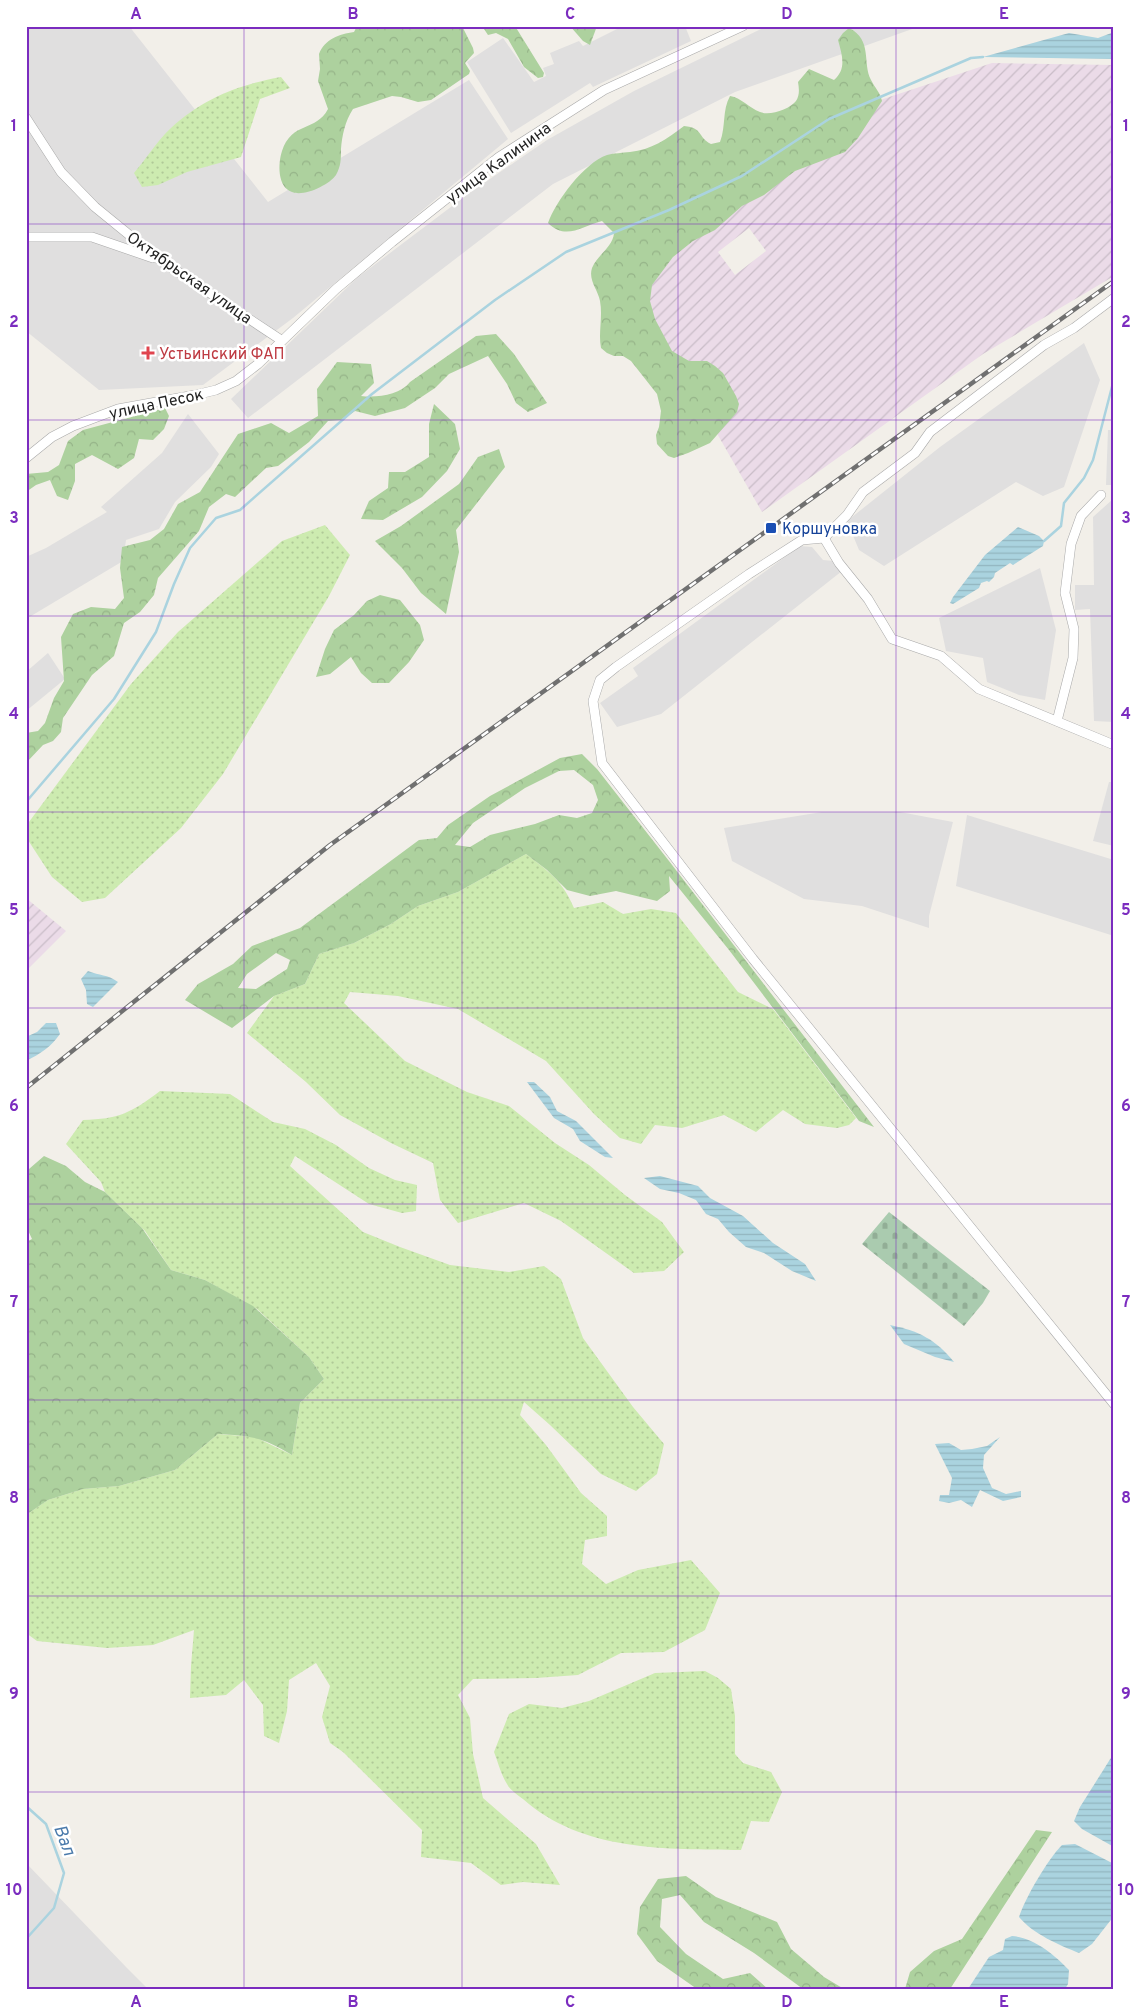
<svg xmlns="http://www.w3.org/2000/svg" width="1140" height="2015" viewBox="0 0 1140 2015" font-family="Overpass,sans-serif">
<defs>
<pattern id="industrial-furrows" width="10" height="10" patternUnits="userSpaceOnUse" patternTransform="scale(1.25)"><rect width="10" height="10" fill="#ebdbe8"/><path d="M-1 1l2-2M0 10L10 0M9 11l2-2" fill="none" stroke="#c9bcc7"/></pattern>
<pattern id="grass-dots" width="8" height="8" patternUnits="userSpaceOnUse" patternTransform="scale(1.25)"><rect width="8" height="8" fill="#cdebb0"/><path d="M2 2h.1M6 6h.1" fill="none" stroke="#b0c997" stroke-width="1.8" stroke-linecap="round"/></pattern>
<pattern id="forest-crowns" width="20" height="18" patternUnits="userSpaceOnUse" patternTransform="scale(1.25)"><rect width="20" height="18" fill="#add19e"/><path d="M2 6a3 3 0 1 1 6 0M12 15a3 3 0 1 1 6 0" fill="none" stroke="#95b388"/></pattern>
<pattern id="cemetery-stones" width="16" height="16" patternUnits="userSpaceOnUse" patternTransform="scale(1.25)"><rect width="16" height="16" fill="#aacbaf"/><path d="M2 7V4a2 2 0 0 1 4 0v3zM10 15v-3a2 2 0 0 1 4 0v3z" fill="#92ae96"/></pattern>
<pattern id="water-rules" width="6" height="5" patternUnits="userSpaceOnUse" patternTransform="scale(1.25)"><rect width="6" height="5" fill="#aad3df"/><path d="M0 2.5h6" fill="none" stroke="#92b5bf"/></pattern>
</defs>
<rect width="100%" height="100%" fill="#f2efe9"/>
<g fill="#e0dfdf">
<polygon points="26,26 129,26 268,202 469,80 508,139 293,318 203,385 99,390 26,331"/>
<polygon points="623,26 685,26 691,41 593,87 590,83 511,133 467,62 503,38 534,82 546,76 543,68 554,64 550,53 579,41 583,46"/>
<polygon points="767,26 915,26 915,28 735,92 553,184 248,418 231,399 357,278 468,194 547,140 634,91"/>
<polygon points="1084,343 1100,380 1064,487 1043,496 1016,482 884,566 859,550 847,521 940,447"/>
<polygon points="188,414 219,454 211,467 175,502 159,529 126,540 123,561 26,619 26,557 46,548 107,512 101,507 162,453"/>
<polygon points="1108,430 1114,430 1114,485 1106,485"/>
<polygon points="1112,500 1114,500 1114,722 1094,721 1090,609 1075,610 1075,585 1094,585 1093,517"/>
<polygon points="800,546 812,547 823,560 834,561 842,571 661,714 617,727 600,703 638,676 633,668"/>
<polygon points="1040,568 1056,630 1045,700 1019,695 987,682 983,658 946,651 939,618"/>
<polygon points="48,653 65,679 26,711 26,672"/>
<polygon points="1109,782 1114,782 1114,846 1093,841"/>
<polygon points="822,812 900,812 953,822 929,916 929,928 862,906 804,899 732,861 724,828"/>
<polygon points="967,815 1114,860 1114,936 956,886"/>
<polygon points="26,1863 126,1967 148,1989 26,1989"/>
</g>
<g fill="url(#industrial-furrows)" fill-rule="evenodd">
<path d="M992,63L1114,65V276L983,354L762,512L625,273L844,112ZM749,228L766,251L735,275L718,252Z"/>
<polygon points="26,898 66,931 26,971"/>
</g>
<g fill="url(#grass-dots)">
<path d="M281,77L290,88L260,99L241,157L187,172L158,185L142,187L134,173C146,159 157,141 171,128C204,98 238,85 281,77Z"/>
<polygon points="325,525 350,555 329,596 223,774 181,828 105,898 82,902 52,877 26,837 26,826 131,684 178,632 282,541"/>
<path d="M526,854C548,871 563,881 574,908L603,902L623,914L651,909L676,913L738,992L773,1009L856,1118L849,1125L837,1128L805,1124L783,1110L756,1132L724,1115L682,1128L655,1125L641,1144L620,1138L594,1114L546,1061L458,1009L398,996L350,992L344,1003L405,1061L467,1092L509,1106L555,1143L589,1165L625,1195L662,1222L684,1252L664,1271L634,1273L561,1221L524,1203L458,1223L440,1200L433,1163L391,1143L340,1115L306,1082L247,1033L274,996L305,984L319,954L354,943L391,924L418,906L458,892Z"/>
<path d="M160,1091L230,1094L273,1122L305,1129L336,1145L369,1168L395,1180L417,1185L416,1211L402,1213L369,1204L295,1156L290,1166L363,1232L400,1247L450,1265L509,1272L544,1266L561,1279L583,1338L633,1407L664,1444L657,1474L636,1491L601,1474L550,1425L524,1402L520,1415L546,1445L581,1493L607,1516V1536L585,1540L582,1564L606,1584L638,1570L691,1560L720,1593L705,1630L664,1652L621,1653L578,1675L536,1678L473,1679L458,1695L470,1718L473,1754L483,1798L536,1844L560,1885L523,1882L501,1885L471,1863L421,1857L422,1830L343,1752L330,1743L322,1717L330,1686L316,1663L289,1680L287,1711L279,1743L264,1736L263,1705L244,1680L226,1695L190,1698L191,1666L194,1630L153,1645L107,1648L37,1641L26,1633V1515L48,1500L83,1489L119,1486L175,1470L218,1434L255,1437L292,1455L300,1403L324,1379L309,1357L257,1309L205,1280L171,1270L145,1231L105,1192L101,1182L66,1144L83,1120C119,1119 131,1113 160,1091Z"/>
<path d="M705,1671L718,1678L731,1689L735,1716V1754L743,1763L771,1772L782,1792L769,1822L751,1821L741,1850C667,1849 582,1852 523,1799C518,1795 510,1790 507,1784C501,1775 498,1762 494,1752L509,1714L529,1704L562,1708L589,1701L655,1673Z"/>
</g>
<g fill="url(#forest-crowns)" fill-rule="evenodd">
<path d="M357,26H462L473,48L474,53L465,63L470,71L469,74L431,100L418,102L401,97L392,96L353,109C345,121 342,136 341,149C341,159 341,166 336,175C329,185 304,197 292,192C277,187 278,163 282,151C292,121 316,132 328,109L318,81L320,69L319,54C325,39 339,34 354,32Z"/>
<polygon points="482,26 515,26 544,73 543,77 538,78 524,67 508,39 496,33 488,35"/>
<polygon points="570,26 597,26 590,45 583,41"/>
<path d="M849,28C873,40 862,63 871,80C875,88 880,92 882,101L858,138L845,152L795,171L764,195L742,206L715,230L693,241L673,257L652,285L650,301L655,319L672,351L689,361H707L715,366L723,373L736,396L739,404L737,412L710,443L688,453L674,458L668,456L657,444L656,435L659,427L661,411L657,394L631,361L623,356H614L607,353L601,348C598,333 603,317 600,301C598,290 588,280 592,268C598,254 613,247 614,233L602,221C582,226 566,241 548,223C556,201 584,163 607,155C614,153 622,153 630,152C651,150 667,139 684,126C704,128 697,137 711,144L720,142C726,127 722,110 730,96C742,98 749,108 760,112C770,116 790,109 796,101C800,95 799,88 798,82L809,69L834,80C847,69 842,55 838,40L843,33Z"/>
<path d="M496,334L514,354L547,403L528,412L516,403L507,384L488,356L449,374L435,388L405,408L375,416L355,411L342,420L328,421L309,442L278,466L266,468L235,497L226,494L209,507L199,531L158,578L154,595L140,612L124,623L114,656L92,675L63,718L61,732L53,741L43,745L26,763V733L38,731L45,723L54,698L64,681L61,637L73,614L91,607L115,609L124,598L120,568L122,547L150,540L164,529L178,504L200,492L238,434L271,423L289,433L318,416L317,389L337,362L371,364L374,383L361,396C377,398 400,395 410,382L476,336Z"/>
<polygon points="434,404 455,424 460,449 447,471 422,497 383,520 361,519 369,501 388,488 389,472 405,472 429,457 429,424"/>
<polygon points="165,408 169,416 164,429 153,440 139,439 134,458 118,469 92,455 75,464 75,481 68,500 57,496 50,480 36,485 26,492 26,474 48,472 59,465 68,441 83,430"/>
<polygon points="499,449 505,467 456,530 459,552 446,614 421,593 402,568 375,541 401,526 459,484 478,457"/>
<polygon points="380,595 400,600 420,625 424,640 409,662 389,683 372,683 361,673 351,657 330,674 316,677 325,649 334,630 354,615 367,601"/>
<path d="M582,754L597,769L669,861L874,1127L859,1121L729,950L669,876L670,891L657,901L616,891L590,896L567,890L547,870L526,854L458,892L418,906L391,924L354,943L319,954L305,984L274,996L232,1028L185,1000L198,984L233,964L252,946L300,928L419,840L437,838L448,825L490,796L560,758ZM574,770L593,785L598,800L592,813L577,818L559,815L535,824L490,835L470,847L455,845L473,823L525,788L559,771ZM276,953L290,960L287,969L256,989L238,988L247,974Z"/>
<path d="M44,1156L66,1166L85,1182L105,1192L142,1228L171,1270L205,1280L253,1306L309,1357L324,1379L300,1403L292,1455C263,1437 251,1436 218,1434L175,1470L119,1486L83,1489L48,1500L26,1515V1242L32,1239L26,1226V1176L29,1169Z"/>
<polygon points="1036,1830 1052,1832 950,1989 905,1989 910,1972 934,1951 962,1939"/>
<polygon points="686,1876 716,1897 777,1922 791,1949 824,1977 844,1989 803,1989 754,1953 704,1922 680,1895 662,1899 660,1927 686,1954 723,1979 750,1973 768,1989 697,1989 657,1961 637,1934 640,1907 658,1879"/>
</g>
<polygon fill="url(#cemetery-stones)" points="889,1212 990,1291 983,1303 964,1326 862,1244"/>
<g fill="url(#water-rules)">
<polygon points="1114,32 1114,59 983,57 1069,33 1098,38"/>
<polygon points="1018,527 1039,536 1044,541 1043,546 1013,565 1010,563 995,573 994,577 989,582 987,581 981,583 979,588 953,604 950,603 953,597 985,555"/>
<path d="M88,971C100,976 107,974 118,982L93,1007L87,1004L86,990L81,979Z"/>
<path d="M46,1023H56L60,1034C51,1047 40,1054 26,1061V1037L37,1032Z"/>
<polygon points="527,1082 534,1082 550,1097 557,1111 576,1121 613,1158 605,1157 580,1141 573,1129 554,1118"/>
<polygon points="660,1176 698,1186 710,1198 743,1216 773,1243 805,1264 816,1281 792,1271 764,1253 746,1247 729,1232 718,1219 706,1214 696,1200 679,1193 660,1189 644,1178"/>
<path d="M890,1325C919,1331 935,1339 954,1362L935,1357L904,1344Z"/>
<polygon points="1000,1437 984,1455 983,1468 992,1488 1006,1494 1021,1491 1021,1497 1003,1501 980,1490 972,1507 961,1500 949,1503 939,1501 940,1495 949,1495 952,1478 935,1444 949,1443 961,1450 972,1449 987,1446"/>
<polygon points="1114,1753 1114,1847 1082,1829 1074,1821 1080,1807"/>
<path d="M1075,1844L1114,1864V1916L1092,1944L1079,1953C1059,1945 1033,1934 1019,1917C1025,1898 1048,1859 1062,1845Z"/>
<path d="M1012,1936C1033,1937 1055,1955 1069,1970L1068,1984L1065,1989H968L989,1957L1003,1950L1005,1939Z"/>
</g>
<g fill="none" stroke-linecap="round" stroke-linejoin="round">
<g stroke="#aad3df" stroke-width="2.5">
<polyline points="1044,541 1061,526 1064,503 1084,478 1093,460 1114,379"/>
<polyline points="26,802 114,699 156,632 174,584 190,548 216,518 240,510 372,394 495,300 566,252 669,210 742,176 829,119 971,58 983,57"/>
<polyline points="26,1806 46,1824 64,1873 54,1908 26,1939"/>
</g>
<g stroke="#a9a9a9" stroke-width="10">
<g id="minor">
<polyline points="26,118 61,172 95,207 160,260 281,340"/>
<polyline points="26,237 92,237 153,258"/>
<polyline points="1114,298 1074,328 1044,345 930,432 915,453 863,492 847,515 824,538 802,540 749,574 616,667 600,680 593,701 602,763 753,959 1114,1404"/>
<polyline points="26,458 52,437 73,426 118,409 195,395 216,390 236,381 258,364 336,289 392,242 499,157 604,90 743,26"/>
<polyline points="824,538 839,563 868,599 892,639 941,656 979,689 1114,745"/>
<polyline points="1057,721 1073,658 1074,629 1065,593 1071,544 1081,516 1101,495"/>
</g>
</g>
<use href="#minor" stroke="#fff" stroke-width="9"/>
<g stroke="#707070" stroke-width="4.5">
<polyline id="rail" points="26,1088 330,845 1114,281"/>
</g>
<use href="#rail" stroke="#fff" stroke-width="2.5" stroke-dasharray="8" stroke-linecap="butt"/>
</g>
<path fill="none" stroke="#7b2cbf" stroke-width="1" stroke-opacity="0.55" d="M244,26V1989M462,26V1989M678,26V1989M896,26V1989M26,224H1114M26,420H1114M26,616H1114M26,812H1114M26,1008H1114M26,1204H1114M26,1400H1114M26,1596H1114M26,1792H1114"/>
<path fill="#e0444e" stroke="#fff" stroke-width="2" d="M145.5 345.5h5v5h5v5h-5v5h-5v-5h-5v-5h5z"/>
<rect fill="#1a4fb4" stroke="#fff" stroke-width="2" x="765" y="522" width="12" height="12" rx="2.5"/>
<g text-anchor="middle" stroke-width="5" stroke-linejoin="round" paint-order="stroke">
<g font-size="16" fill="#222" stroke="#fff">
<text transform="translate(498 162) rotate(-36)" y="6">улица Калинина</text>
<text transform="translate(190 277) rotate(35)" y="6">Октябрьская улица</text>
<text transform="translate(156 403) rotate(-12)" y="6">улица Песок</text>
</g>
<g font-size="16" fill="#be3a42" stroke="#fff" text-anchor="start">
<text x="159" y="359">Устьинский ФАП</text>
</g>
<g font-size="16" fill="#164399" stroke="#fff" text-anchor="start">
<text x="782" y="534">Коршуновка</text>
</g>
<g font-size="18" font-style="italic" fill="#4a7aab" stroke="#fff">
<text transform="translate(65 1840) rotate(69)" y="6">Вал</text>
</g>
</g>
<rect width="1140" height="2015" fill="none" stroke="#ffffff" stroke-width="55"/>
<rect x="28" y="28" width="1084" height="1960" fill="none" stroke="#7b2cbf" stroke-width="2"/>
<g font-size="16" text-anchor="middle" font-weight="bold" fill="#7b2cbf">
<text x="136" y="19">A</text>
<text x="353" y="19">B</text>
<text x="570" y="19">C</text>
<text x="787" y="19">D</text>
<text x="1004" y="19">E</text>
<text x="14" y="131">1</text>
<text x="1126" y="131">1</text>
<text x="14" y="327">2</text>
<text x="1126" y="327">2</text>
<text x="14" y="523">3</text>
<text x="1126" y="523">3</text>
<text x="14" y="719">4</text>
<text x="1126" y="719">4</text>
<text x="14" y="915">5</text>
<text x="1126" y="915">5</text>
<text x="14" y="1111">6</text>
<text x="1126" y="1111">6</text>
<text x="14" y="1307">7</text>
<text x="1126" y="1307">7</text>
<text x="14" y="1503">8</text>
<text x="1126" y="1503">8</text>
<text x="14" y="1699">9</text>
<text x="1126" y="1699">9</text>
<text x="14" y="1895">10</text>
<text x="1126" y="1895">10</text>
<text x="136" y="2007">A</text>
<text x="353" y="2007">B</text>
<text x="570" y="2007">C</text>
<text x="787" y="2007">D</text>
<text x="1004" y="2007">E</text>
</g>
</svg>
